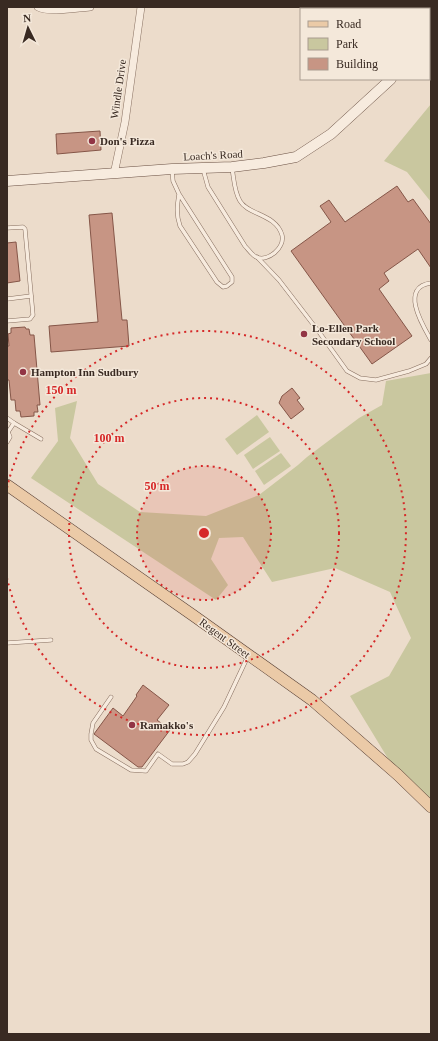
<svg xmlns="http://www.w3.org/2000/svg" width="438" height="1041" viewBox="0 0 438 1041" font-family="Georgia,serif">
<rect width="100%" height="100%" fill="#ecdccb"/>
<g fill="#c9c79f">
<polygon points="431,104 431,202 407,172 384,161"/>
<polygon points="431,373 431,807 398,775 350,696 389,676 411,638 390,592 335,568 272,582 243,537 219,538 211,559 228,585 216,600 31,478 58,441 55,408 77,401 70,438 98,484 140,512 206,516 259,495 298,465 307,457 359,418 382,405 386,381"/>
<polygon points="257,415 269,432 237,455 225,439"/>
<polygon points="270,437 280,451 253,469 244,455"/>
<polygon points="281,453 291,466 264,485 255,471"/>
</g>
<g fill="#c79584" stroke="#855648">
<polygon points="100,131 101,150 57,154 56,134"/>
<polygon points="397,186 408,202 413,199 431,224 431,268 418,249 384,273 389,281 379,289 412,336 372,364 291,251 331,222 320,206 329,200 345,222"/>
<polygon points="112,213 122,320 127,320 129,346 51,352 49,326 98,322 89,215"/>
<polygon points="16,242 20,281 7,283 7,243"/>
<polygon points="25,327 26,329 29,329 30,335 34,335 40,405 37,405 38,412 34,412 34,416 21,417 20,411 16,411 15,400 11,400 9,380 7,380 7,346 9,346 8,334 11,333 11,328"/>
<polygon points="292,388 300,398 297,400 304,409 291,419 279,403 282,396"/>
<polygon points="143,685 169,705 157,720 170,730 142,767 138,767 94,734 113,708 123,716 137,696 136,695"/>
</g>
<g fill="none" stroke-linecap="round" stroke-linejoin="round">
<g stroke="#876f60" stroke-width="4.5">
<g id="lane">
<path d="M203,169L208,187L245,246C248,249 252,255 256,257C268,262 285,248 282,235C276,214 248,215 240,201C234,191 234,179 232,168"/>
<path d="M172,170L173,181L179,194L232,277V282L227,286L223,287L217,282L180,226C176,214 177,206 179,194"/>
<polyline points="7,228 23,227 25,229 33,315 30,319 7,321"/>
<polyline points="257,257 279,280 319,332 347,371 360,378 376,380 409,371 426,364 431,358"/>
<path d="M431,283C399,287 423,326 431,340"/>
<polyline points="7,299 31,296"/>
<polyline points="7,418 14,423"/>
<polyline points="8,432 14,423 41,439"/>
<polyline points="7,442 10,437 8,432"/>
<polyline points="7,643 51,640"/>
<polyline points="111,697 93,723 91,734 91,740 96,749 131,770 146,771 158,754 172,764 183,764 188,762 195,754 224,707 248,656"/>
</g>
</g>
<g stroke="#876f60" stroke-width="8">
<g id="street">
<path d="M38,7C50,13 76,8 90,7"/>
<polyline points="114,174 125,122 141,7"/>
</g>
</g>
<g stroke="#6a5043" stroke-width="11">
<g id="secondary">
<polyline points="429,34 431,32"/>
<polyline points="7,181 172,169 232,167 264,163 296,157 331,134 391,79"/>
</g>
</g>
<g stroke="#563e34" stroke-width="12">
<polyline id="primary" points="7,485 194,616 312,700 398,775 431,807"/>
</g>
<use href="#lane" stroke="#f7ebde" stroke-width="3.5"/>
<use href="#street" stroke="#f7ebde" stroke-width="7"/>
<use href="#secondary" stroke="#f7ebde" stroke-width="10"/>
<use href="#primary" stroke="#ebcaa7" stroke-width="11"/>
</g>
<circle cx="204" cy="533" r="67" fill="#d62828" fill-opacity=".12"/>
<g fill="none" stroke="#d62828" stroke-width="2" stroke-dasharray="2 4">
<circle cx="204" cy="533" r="67"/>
<circle cx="204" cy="533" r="135"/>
<path d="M7 488A202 202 0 1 1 7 578"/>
</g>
<g fill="#923545" stroke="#f4e8da" stroke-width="1.5">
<circle cx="92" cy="141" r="4"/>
<circle cx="304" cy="334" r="4"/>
<circle cx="23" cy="372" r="4"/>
<circle cx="132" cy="725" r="4"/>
</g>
<g text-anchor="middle" stroke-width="3" stroke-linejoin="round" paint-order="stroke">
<g font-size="11" fill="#392a22" stroke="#f4e8da">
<text transform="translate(118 89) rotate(-82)" y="4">Windle Drive</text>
<text transform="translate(213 155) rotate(-3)" y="4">Loach's Road</text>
<text transform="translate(225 638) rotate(36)" y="4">Regent Street</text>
</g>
<g font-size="11" font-weight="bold" fill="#392a22" stroke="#f4e8da" text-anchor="start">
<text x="100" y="145">Don's Pizza</text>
<text x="312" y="332">Lo-Ellen Park<tspan x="312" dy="13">Secondary School</tspan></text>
<text x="31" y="376">Hampton Inn Sudbury</text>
<text x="140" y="729">Ramakko's</text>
</g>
</g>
<circle cx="204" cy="533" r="6" fill="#d62828" stroke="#f4e8da" stroke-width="2"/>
<g font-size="12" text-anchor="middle" font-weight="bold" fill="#d62828" stroke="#f4e8da" stroke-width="3" stroke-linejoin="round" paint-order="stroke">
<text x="61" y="394">150 m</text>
<text x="109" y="442">100 m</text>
<text x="157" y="490">50 m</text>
</g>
<rect width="438" height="1041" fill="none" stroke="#392a22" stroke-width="16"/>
<rect x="300" y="8" width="130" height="72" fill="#f4e8da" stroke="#a99c90"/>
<rect x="308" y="21" width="20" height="6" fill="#ebcaa7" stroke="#a99c90"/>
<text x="336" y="28" font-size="12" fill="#392a22">Road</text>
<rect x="308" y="38" width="20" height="12" fill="#c9c79f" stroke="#a99c90"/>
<text x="336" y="48" font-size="12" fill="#392a22">Park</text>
<rect x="308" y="58" width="20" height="12" fill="#c79584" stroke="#a99c90"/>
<text x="336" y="68" font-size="12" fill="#392a22">Building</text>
<g transform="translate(28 28) rotate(355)" stroke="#f4e8da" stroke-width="3" paint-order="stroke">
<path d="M0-3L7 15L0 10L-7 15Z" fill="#392a22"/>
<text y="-6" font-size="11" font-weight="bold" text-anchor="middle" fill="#392a22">N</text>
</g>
</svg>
